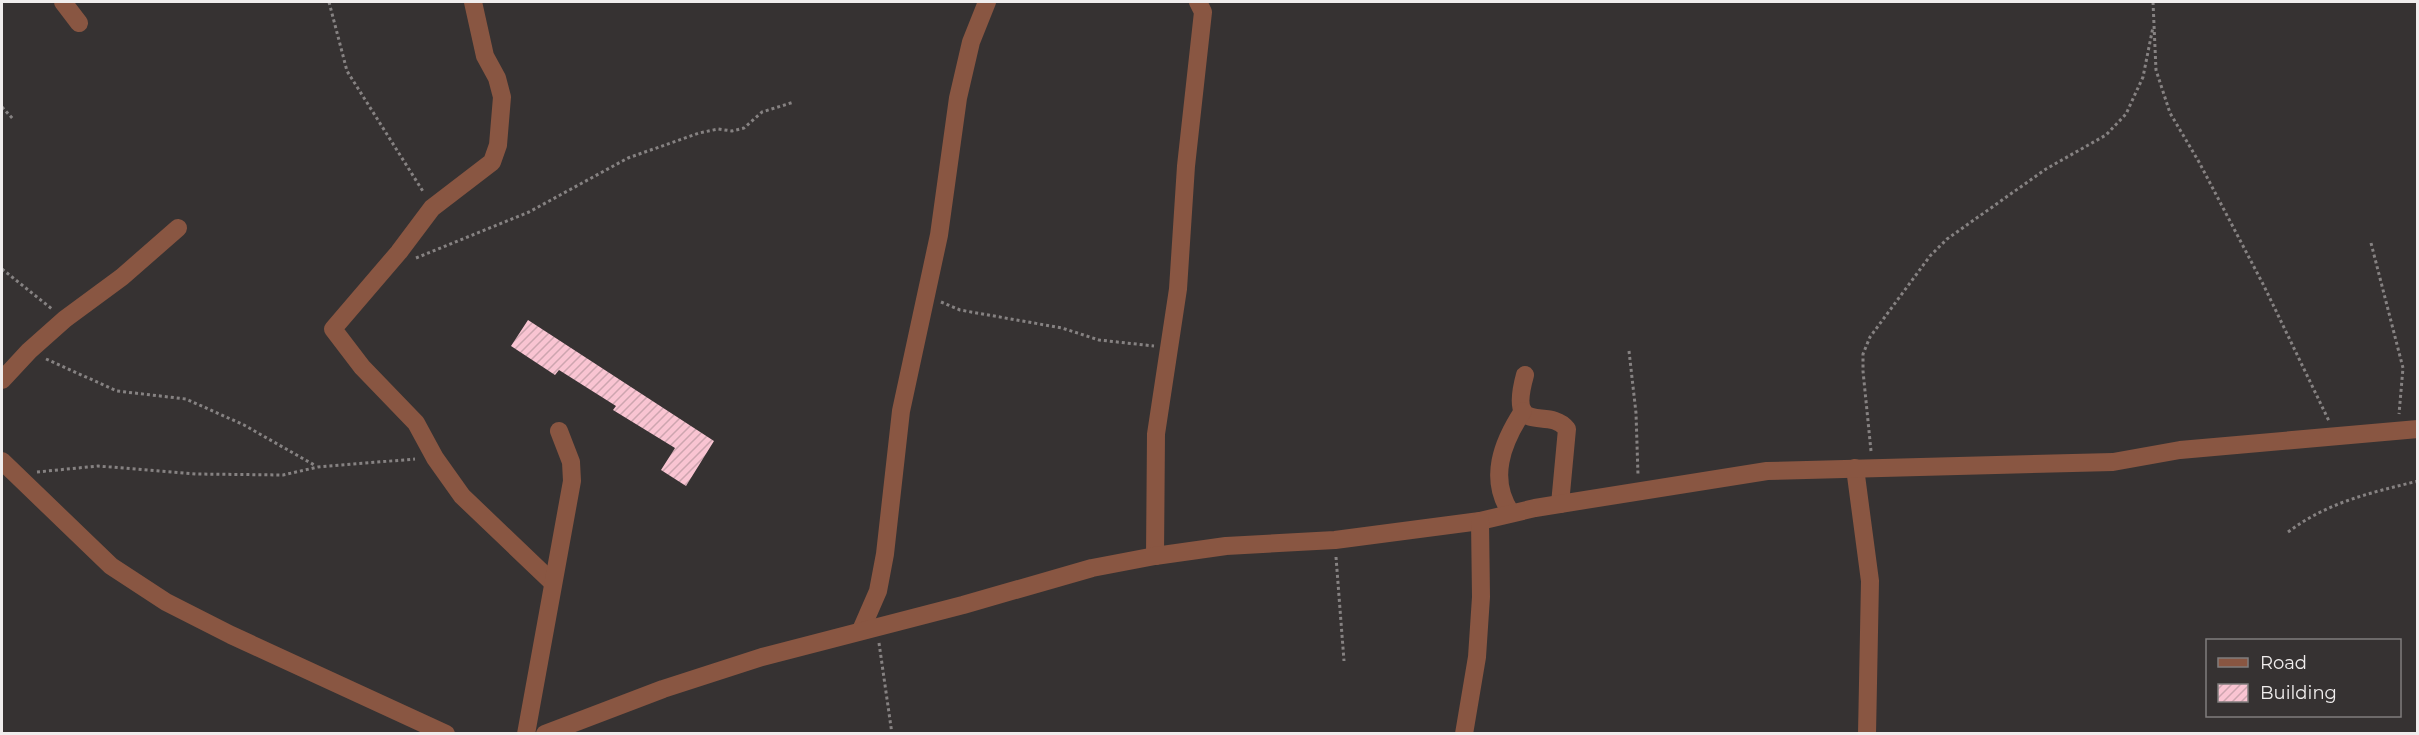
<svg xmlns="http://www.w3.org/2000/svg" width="2419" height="735" viewBox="0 0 2419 735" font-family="Montserrat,sans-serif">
<defs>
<pattern id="building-hatch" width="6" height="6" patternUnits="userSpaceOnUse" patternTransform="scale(1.5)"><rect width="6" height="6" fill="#f9c4d2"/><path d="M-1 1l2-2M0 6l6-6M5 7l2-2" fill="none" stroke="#cda5af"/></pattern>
</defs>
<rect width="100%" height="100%" fill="#363232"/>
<polygon fill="url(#building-hatch)" points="528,320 714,441 686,486 661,470 675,448 613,410 616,406 559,370 555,375 511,346"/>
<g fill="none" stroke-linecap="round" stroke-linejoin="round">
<g stroke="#868282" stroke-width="3" stroke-dasharray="3 3" stroke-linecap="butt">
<polyline points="329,2 347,71 424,193"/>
<polyline points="2153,2 2156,70 2170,113 2199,162 2264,286 2329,421"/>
<polyline points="2,107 13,119"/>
<polyline points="2371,243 2403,368 2399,414"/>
<polyline points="416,258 529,212 628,158 699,133 718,129 732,131 744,128 762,112 794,102"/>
<polyline points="2,269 52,309"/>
<polyline points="941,302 960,310 1062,328 1099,340 1154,346"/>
<polyline points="1629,351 1636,413 1638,475"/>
<polyline points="46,359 117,391 186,399 244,425 316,466"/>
<polyline points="1871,451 1863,371 1863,354 1870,337 1930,256 1947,239 2046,169 2106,135 2126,114 2143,77 2153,27"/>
<polyline points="37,472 98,466 196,474 283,475 318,467 415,459"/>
<path d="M2288,532C2328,502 2370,493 2418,481"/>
<polyline points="1336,557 1344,661"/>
<polyline points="879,643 892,734"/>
</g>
<g stroke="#895642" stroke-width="18">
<polyline points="63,2 79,23"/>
<polyline points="473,2 485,56 497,78 502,97 498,145 492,162 432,208 399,252 333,329 362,367 416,423 435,458 462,496 552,582"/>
<path d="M1525,375C1507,440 1548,405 1567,429L1560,504"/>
<polyline points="2,380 29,351 65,319 122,277 178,228"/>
<polyline points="2,461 111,566 166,602 231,635 446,734"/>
<polyline points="1855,468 1870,581 1867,734"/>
<path d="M1511,513C1488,479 1502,443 1523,411"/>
<polyline points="1155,556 1156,434 1178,289 1186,166 1203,12 1198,2"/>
<polyline points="861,630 878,591 885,554 901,411 939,235 958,98 971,42 987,2"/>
<polyline points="526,734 572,481 571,462 559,431"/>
<polyline points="545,734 663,689 762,657 963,605 1092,568 1155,556 1226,546 1335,540 1480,521 1535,508 1767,471 2113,462 2180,450 2418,429"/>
<polyline points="1464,734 1477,657 1481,597 1480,521"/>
</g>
</g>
<rect width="2419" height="735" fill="none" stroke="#f0eded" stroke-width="6"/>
<rect x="2206" y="639" width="195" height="78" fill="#363232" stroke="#807d7d" stroke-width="1.5"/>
<rect x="2218" y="658" width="30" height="9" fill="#895642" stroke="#807d7d" stroke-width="1.5"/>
<text x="2260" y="669" font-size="18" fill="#f0eded">Road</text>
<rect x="2218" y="684" width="30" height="18" fill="url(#building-hatch)" stroke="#807d7d" stroke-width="1.5"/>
<text x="2260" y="699" font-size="18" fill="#f0eded">Building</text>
</svg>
